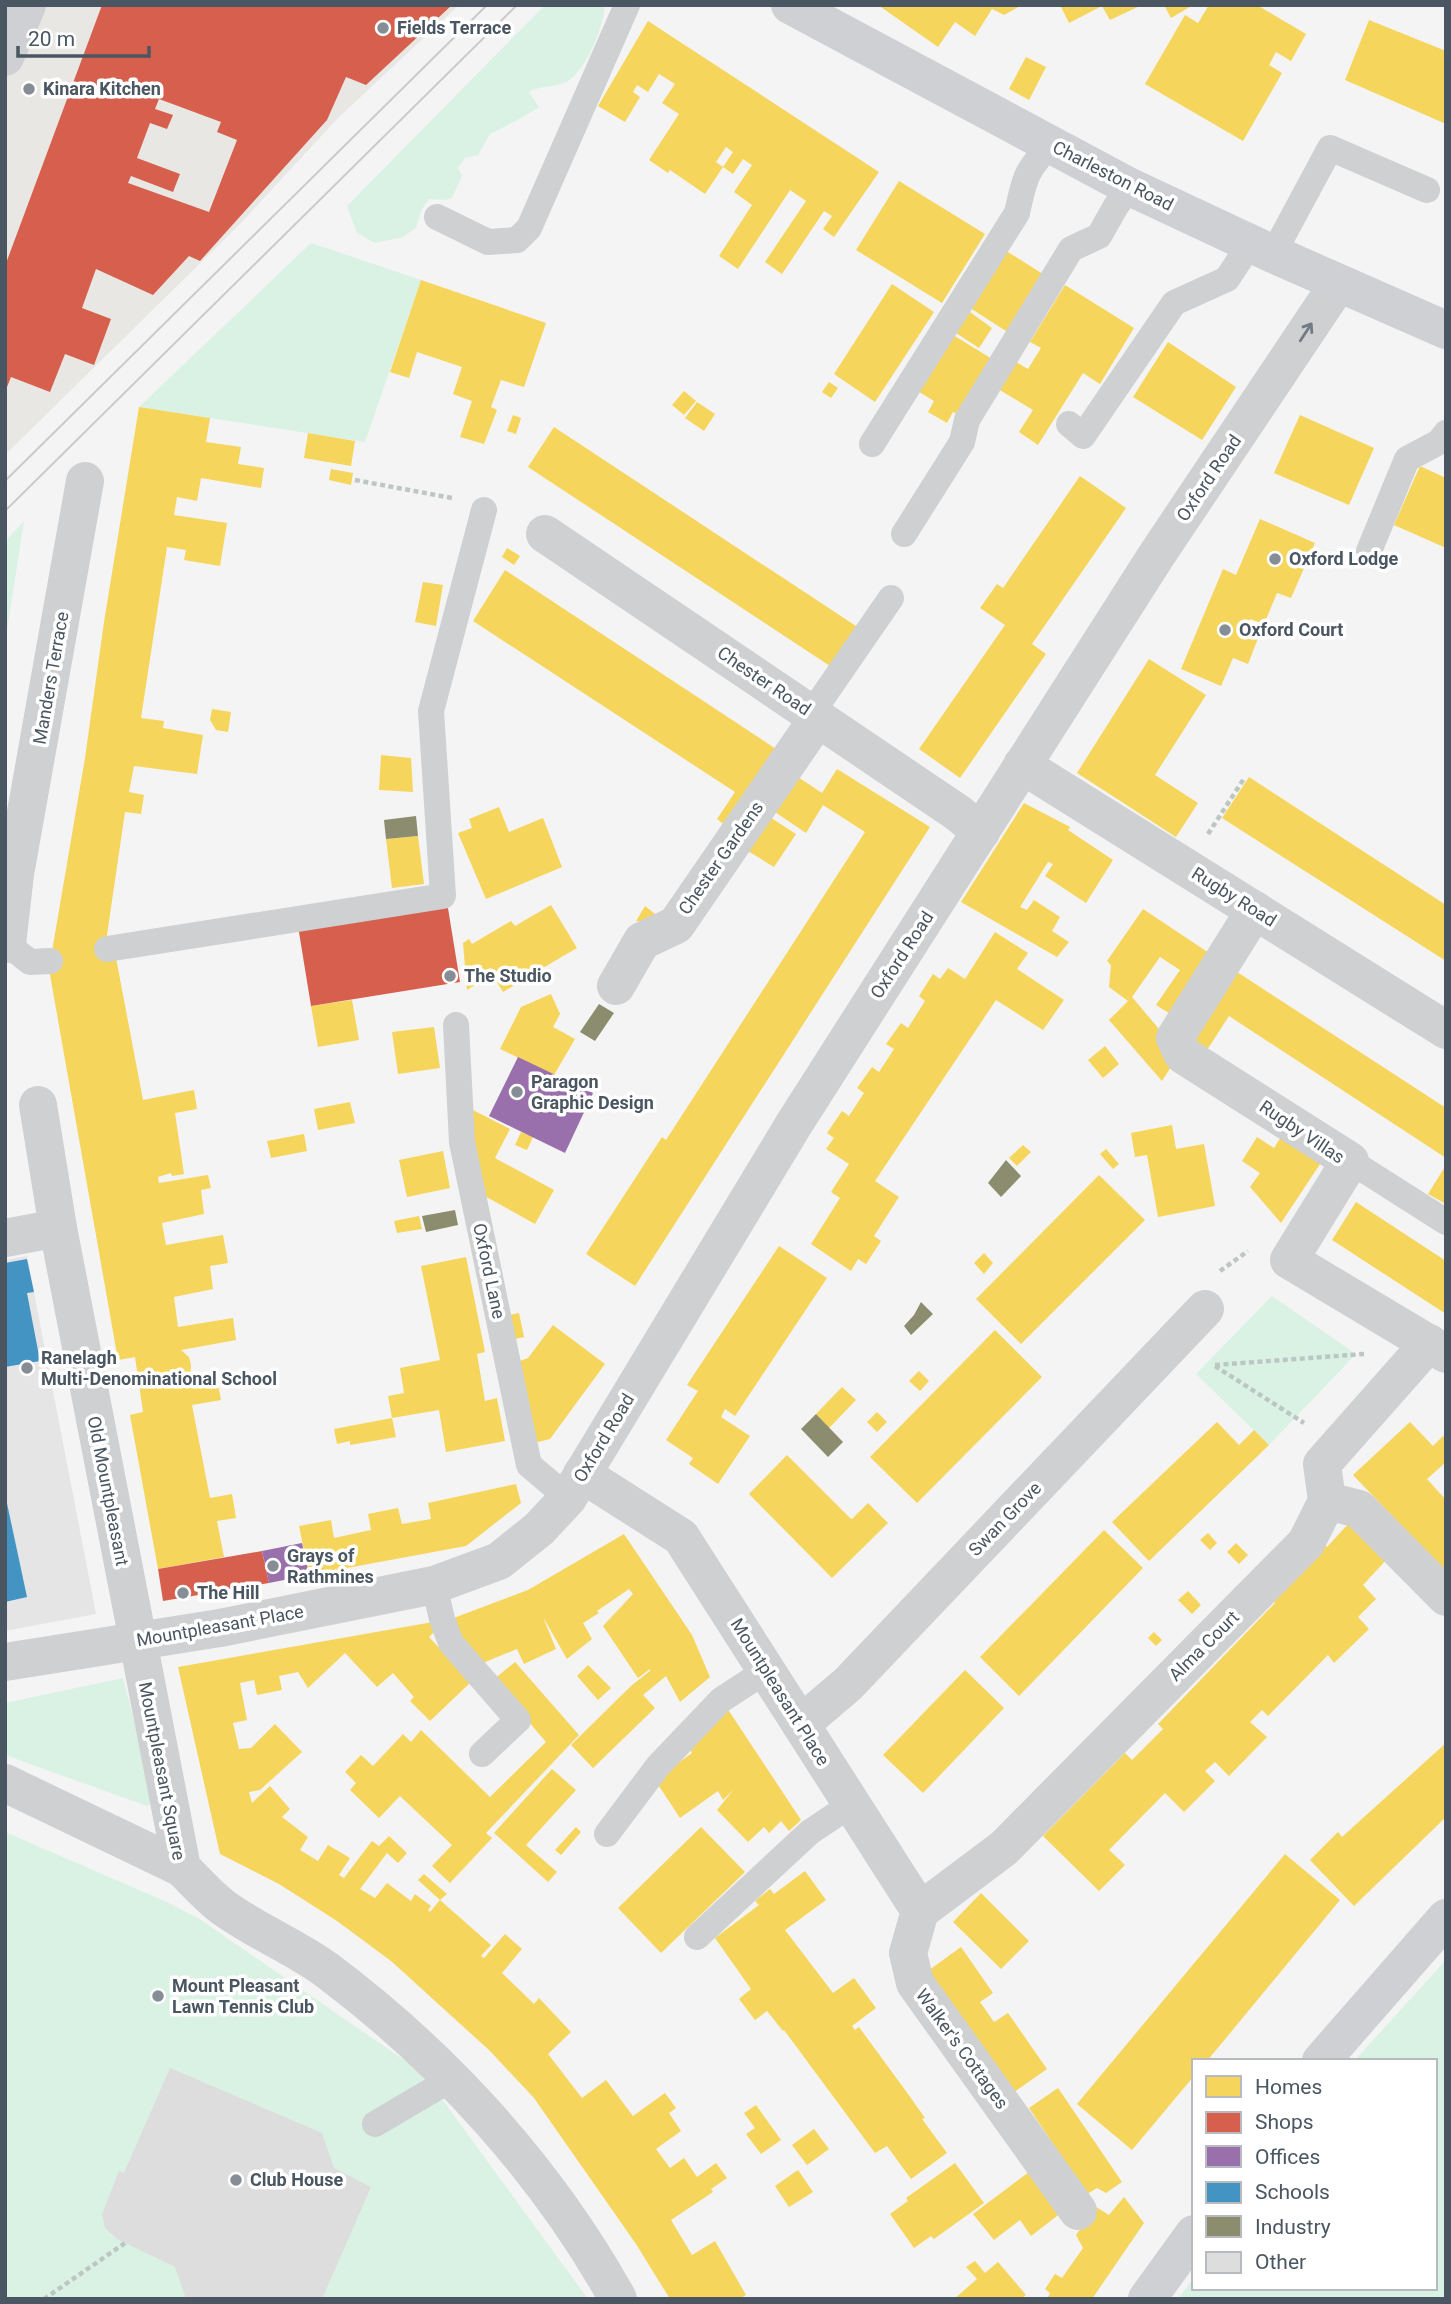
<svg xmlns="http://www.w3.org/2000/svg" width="1451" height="2304" viewBox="0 0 1451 2304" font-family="Roboto,sans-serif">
<rect width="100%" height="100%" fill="#f4f4f4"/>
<polygon fill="#e8e7e3" points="5,5 459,5 338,118 239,225 5,455"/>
<polygon fill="#e6e5e6" points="27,1256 96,1614 5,1631 5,1260"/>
<g fill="#d9f2e3">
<path d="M545,5H605C604,26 585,73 566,82C555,88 541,85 529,92L539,107L523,117L490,134L478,155L465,158L458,168L462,176L452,198L445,200L429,199L422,209L416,228L403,237L375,243L357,233L347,206Z"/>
<polygon points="311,243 421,280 365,442 139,407"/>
<polygon points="24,521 5,643 5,542"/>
<polygon points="1272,1296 1356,1354 1269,1445 1196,1374"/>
<polygon points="123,1678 155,1802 147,1806 5,1755 5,1703"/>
<polygon points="5,1832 167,1902 201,1920 423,2073 588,2299 5,2299"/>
<polygon points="1446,1960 1446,2299 1178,2299 1194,2278 1194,2288 1435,2288 1435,2061 1354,2061"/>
</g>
<g fill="#f6d55c">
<polygon points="878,5 1022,5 1004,15 992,9 975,36 955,22 938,47"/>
<polygon points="1060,5 1142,5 1110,20 1102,6 1069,23"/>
<polygon points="1164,5 1193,5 1171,18"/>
<polygon points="1209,5 1257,5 1306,34 1291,61 1276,52 1269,65 1282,73 1243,141 1145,84 1185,15 1198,23"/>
<polygon points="1369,20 1446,51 1446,124 1345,80"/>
<polygon points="648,21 879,172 834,237 823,229 832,216 824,211 782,274 765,262 806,201 790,190 738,269 719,256 752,205 734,192 752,165 743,159 733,174 723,167 733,152 726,147 716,162 723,167 705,194 670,170 668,173 649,160 679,114 662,103 675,84 659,74 648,92 637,85 633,92 640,97 625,122 598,106"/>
<polygon points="1026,57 1046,67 1029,100 1009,89"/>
<polygon points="899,181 985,234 942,303 856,250"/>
<polygon points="1000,247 1046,276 1009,333 964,304"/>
<polygon points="421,280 546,323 524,387 501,380 491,407 497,410 484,444 460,437 472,401 453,394 462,367 417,352 409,378 390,372"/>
<polygon points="892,284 934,312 875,402 834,374"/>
<polygon points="1065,285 1134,328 1100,384 1083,373 1038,445 1019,432 1033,410 998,389 1016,362 1028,369 1041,348 1030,342"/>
<polygon points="970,312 992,328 979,348 956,333"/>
<polygon points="945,330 992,359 957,414 953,412 947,423 928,412 934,401 911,387"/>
<polygon points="1168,342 1236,387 1202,440 1133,397"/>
<polygon points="829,382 838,388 831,398 822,392"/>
<polygon points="684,391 696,401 684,415 672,405"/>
<polygon points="697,402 715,414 704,431 685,418"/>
<polygon points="139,407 210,418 206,442 241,447 238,464 264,468 261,488 201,478 197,501 177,497 174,515 227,523 220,566 184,560 186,550 167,547 141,718 164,721 163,728 203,735 197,774 134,766 129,792 144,795 141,814 125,812 107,935 107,949 116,958 143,1100 194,1090 197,1109 175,1113 184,1174 172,1176 171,1173 158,1177 159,1183 208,1175 211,1188 201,1190 204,1214 162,1223 166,1245 223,1235 228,1263 210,1266 213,1289 174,1297 178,1327 233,1318 236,1340 181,1350 189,1357 191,1365 190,1377 187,1384 217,1379 221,1400 192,1405 210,1498 232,1494 236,1518 217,1521 224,1557 158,1569 130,1415 143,1412 135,1357 118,1360 49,969 85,758 104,622"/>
<polygon points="513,415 521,418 516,434 507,431"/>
<polygon points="1300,415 1374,448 1349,505 1274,473"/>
<polygon points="554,427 859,628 833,668 528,467"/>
<polygon points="308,433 355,441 351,466 304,458"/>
<polygon points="1420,466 1446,478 1446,548 1394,525"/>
<polygon points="331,469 353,473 351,485 329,480"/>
<polygon points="1080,476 1126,508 1032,644 1046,654 960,778 919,749 1005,625 980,608 997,584 1003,588"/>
<polygon points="1260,519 1315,543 1291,598 1277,593 1264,624 1250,619 1247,627 1260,633 1248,664 1233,658 1221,686 1181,669 1223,569 1236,575"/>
<polygon points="507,548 520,556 514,565 502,557"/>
<polygon points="505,570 779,751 729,828 717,819 735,792 473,621"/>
<polygon points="423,582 443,585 436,626 415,622"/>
<polygon points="1149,659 1206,695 1155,775 1198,803 1176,837 1077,773"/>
<polygon points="212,709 231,712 228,732 216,730 210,720"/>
<polygon points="381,755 411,758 413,792 379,790"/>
<polygon points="837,769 930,827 635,1286 586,1254 662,1137 666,1140 865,832 823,805 806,833 769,808 792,773 822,793"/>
<polygon points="1249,777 1446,905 1446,961 1222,818"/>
<polygon points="1024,803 1070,827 1068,830 1113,860 1086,903 1045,876 1053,864 1048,862 1020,907 1027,910 1034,900 1060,917 1052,931 1069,942 1057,957 961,902"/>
<polygon points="499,807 509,832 543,818 562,867 486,899 458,833 472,828 469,819"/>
<polygon points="765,814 796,834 774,867 743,848"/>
<polygon points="418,836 424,884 392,888 386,839"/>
<polygon points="551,905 577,948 541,969 543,973 520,986 518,983 503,992 492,974 467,990 463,943 469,939 472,944 511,921 515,926"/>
<polygon points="645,906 659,917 655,923 636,921"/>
<polygon points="1143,909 1215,957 1175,1017 1156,1005 1180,970 1160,957 1132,997 1164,1035 1176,1059 1162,1081 1109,1020 1128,1001 1109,987 1111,965 1107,961"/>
<polygon points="995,932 1028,953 1017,969 1064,1000 1043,1030 996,1000 875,1181 899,1197 874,1236 881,1241 866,1264 858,1259 851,1271 811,1244 840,1198 831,1192 849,1164 826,1149 834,1138 827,1133 842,1111 849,1116 864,1093 857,1088 872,1067 879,1072 894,1049 886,1044 901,1023 908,1028 925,1001 919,996 933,974 940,979 948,968 965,979"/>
<polygon points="1234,970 1446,1108 1446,1158 1229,1016 1205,1053 1187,1042"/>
<polygon points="551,994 560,1014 553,1027 575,1039 554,1075 500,1049 521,1007"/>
<polygon points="352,1000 359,1040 318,1047 311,1006"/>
<polygon points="434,1027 440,1068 398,1074 392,1032"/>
<polygon points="1105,1046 1119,1064 1103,1078 1088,1060"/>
<polygon points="350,1102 355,1123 318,1130 314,1109"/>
<polygon points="469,1108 510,1129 495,1158 554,1190 535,1224 481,1194"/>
<polygon points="1172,1125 1176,1149 1204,1144 1215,1206 1158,1217 1147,1155 1135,1157 1131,1133"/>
<polygon points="521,1132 533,1137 527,1150 515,1145"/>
<polygon points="1284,1132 1324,1158 1281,1223 1250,1187 1260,1173 1242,1161 1257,1137 1274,1148"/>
<polygon points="304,1134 307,1151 271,1158 267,1141"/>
<polygon points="1023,1145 1031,1152 1017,1166 1009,1158"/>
<polygon points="1106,1149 1119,1164 1113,1169 1100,1154"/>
<polygon points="443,1151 450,1188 407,1197 399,1160"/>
<polygon points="1446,1165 1446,1204 1428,1194"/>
<polygon points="1099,1175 1145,1220 1021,1344 976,1299"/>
<polygon points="1356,1202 1446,1261 1446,1314 1332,1240"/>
<polygon points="419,1216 422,1229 397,1233 394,1221"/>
<polygon points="779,1246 827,1278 735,1416 725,1409 721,1417 750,1436 718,1484 689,1464 693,1458 666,1440 698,1391 687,1385"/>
<polygon points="984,1253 993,1263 984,1274 974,1263"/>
<polygon points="466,1257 485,1352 477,1354 485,1401 497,1398 505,1441 446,1452 439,1410 392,1418 396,1437 350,1445 350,1441 337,1444 334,1429 392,1418 388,1396 404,1393 400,1368 440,1360 421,1266"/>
<polygon points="519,1313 524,1337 511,1340 505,1316"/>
<polygon points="553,1325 605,1364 550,1439 538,1442 529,1432 514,1363 528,1358"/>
<polygon points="995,1330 1042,1377 917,1503 870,1457"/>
<polygon points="919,1371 929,1381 920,1391 909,1381"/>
<polygon points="842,1387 856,1400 829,1428 816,1414"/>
<polygon points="877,1412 887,1422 877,1432 867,1422"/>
<polygon points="1217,1422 1239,1445 1254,1430 1269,1445 1149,1561 1112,1522"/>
<polygon points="1410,1422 1433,1446 1443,1436 1446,1439 1446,1462 1427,1479 1446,1500 1446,1572 1353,1475"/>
<polygon points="787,1455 850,1518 852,1519 868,1503 888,1523 832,1578 749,1494"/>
<polygon points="516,1484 521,1503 466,1546 309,1575 299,1526 331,1520 334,1538 371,1530 368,1514 398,1508 402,1524 431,1519 428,1503"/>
<polygon points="1350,1522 1388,1558 1363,1585 1376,1599 1358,1617 1369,1629 1334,1663 1328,1655 1268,1716 1262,1710 1250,1722 1267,1737 1229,1776 1215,1762 1205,1771 1215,1781 1184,1812 1165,1793 1109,1850 1125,1865 1099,1891 1043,1836 1125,1753 1132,1760 1163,1729 1158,1724 1275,1603 1270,1596 1323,1544 1327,1547"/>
<polygon points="1104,1530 1143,1568 1019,1696 980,1657"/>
<polygon points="1208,1533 1217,1543 1210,1550 1200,1540"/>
<polygon points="624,1534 692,1635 710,1677 680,1702 666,1676 643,1695 655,1708 593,1768 571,1745 632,1685 650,1671 650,1669 638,1678 603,1626 633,1594 629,1589 597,1611 599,1613 583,1623 592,1639 567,1659 543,1617 556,1649 524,1664 517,1649 478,1665 451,1619 528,1590"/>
<polygon points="1236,1543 1248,1555 1239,1564 1227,1552"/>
<polygon points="1188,1591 1201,1605 1192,1614 1178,1600"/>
<polygon points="433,1622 439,1627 429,1637 471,1682 430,1721 410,1701 414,1697 393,1673 377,1687 345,1653 308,1688 298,1672 279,1676 282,1690 257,1695 254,1680 240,1683 247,1720 233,1723 239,1749 251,1748 275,1724 302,1752 260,1790 249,1792 252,1803 270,1786 290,1809 282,1817 308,1837 300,1850 318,1861 328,1845 350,1858 339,1875 344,1878 372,1841 379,1846 389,1836 407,1853 398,1863 387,1853 360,1889 375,1898 387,1883 411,1901 415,1894 431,1906 428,1910 430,1912 440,1900 491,1945 481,1956 484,1958 505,1934 522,1949 502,1973 534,2004 539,1998 571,2032 548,2054 582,2098 606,2080 633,2116 665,2093 676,2108 669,2113 681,2131 656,2149 670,2168 684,2158 697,2177 716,2163 727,2178 711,2189 713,2192 671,2220 692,2255 715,2241 746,2295 739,2299 670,2299 636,2244 534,2098 489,2050 391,1961 337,1921 279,1884 220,1854 178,1667"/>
<polygon points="1154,1632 1162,1640 1156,1646 1148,1638"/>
<polygon points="515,1662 579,1735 486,1833 492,1838 450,1883 432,1866 452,1845 400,1796 379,1818 350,1790 356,1783 345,1772 361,1755 373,1766 403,1734 411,1742 421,1730 490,1797 546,1742 493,1680"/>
<polygon points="588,1665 611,1688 598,1700 577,1676"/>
<polygon points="965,1670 1004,1708 923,1793 883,1755"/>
<polygon points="727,1708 801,1820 789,1831 781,1821 769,1833 764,1827 748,1842 717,1810 734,1789 723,1800 718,1791 680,1818 655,1780 692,1753 688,1747"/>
<polygon points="1446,1743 1446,1817 1354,1906 1310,1860 1338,1832 1342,1837"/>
<polygon points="552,1769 576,1790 526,1845 557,1872 548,1882 494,1833"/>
<polygon points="576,1827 581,1832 561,1855 555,1850"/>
<polygon points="701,1827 745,1872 661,1953 618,1908"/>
<polygon points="1285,1854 1340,1900 1207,2061 1194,2061 1194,2076 1132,2150 1077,2104"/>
<polygon points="805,1871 826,1900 785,1930 833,1993 854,1978 876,2008 852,2026 855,2030 859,2027 908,2094 925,2118 922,2119 947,2153 911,2179 887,2146 875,2153 784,2030 783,2031 767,2011 755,2020 739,1999 751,1989 715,1938 759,1905 755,1901 770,1889 774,1894"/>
<polygon points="424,1874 447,1894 440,1900 418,1880"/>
<polygon points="981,1893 1029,1941 1001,1969 953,1922"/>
<polygon points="961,1947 993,1993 980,2002 994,2022 1008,2013 1047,2069 1010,2095 925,1973"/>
<polygon points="1058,2088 1122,2182 1106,2193 1097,2188 1087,2194 1029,2108"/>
<polygon points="756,2105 781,2140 761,2154 746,2134 755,2128 744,2113"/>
<polygon points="814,2129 829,2149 807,2165 792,2145"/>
<polygon points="955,2163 984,2203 934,2239 931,2236 914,2248 890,2214 908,2201 906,2198"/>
<polygon points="1033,2169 1062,2212 1031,2236 1020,2220 994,2240 973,2214"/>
<polygon points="798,2170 813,2192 789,2207 775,2186"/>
<polygon points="1124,2197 1144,2223 1092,2299 1047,2299 1050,2293 1045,2289 1055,2274 1062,2278 1083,2248 1076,2235 1096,2207 1109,2215"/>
<polygon points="975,2261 985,2273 998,2262 1026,2295 1021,2299 954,2299 977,2279 966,2267"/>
</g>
<g fill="#d6604d" fill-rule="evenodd">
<path d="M102,5H452L366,85L346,77L327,120L200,261L189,256L153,295L96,269L82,308L111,319L94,365L65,354L50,392L11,377L5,392V266ZM159,99L221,122L217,132L237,140L209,212L128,183L131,176L173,192L180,174L137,158L150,123L167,129L173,115L155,109Z"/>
<polygon points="447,902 460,982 311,1006 298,926"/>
<polygon points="262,1551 269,1583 163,1601 158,1569"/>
</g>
<g fill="#9970ab">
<polygon points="518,1057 593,1093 565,1153 489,1116"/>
<polygon points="302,1543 309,1575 269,1583 262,1551"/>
</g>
<g fill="#4393c3">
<polygon points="27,1259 34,1292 27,1293 40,1361 5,1367 5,1263"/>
<polygon points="5,1494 27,1597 5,1602"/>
</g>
<g fill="#8c8c6e">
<polygon points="416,816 418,836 386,839 384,820"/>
<polygon points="599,1004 614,1013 595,1041 580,1032"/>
<polygon points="1006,1160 1021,1176 1001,1197 988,1183"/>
<polygon points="455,1210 458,1225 426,1232 422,1216"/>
<polygon points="921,1302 933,1314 911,1335 904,1326 914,1315"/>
<polygon points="816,1414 843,1442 828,1457 801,1429"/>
</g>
<polygon fill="#ddddde" points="170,2068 322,2133 334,2168 371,2187 322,2299 186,2299 175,2267 117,2239 105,2228 102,2214 119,2171 124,2173"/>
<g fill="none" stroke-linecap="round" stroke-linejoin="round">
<g stroke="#bcc7c4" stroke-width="4.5" stroke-dasharray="5 3.5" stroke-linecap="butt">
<polyline points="355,480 452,498"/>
<polyline points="1208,834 1245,777"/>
<polyline points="1220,1271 1248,1251"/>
<polyline points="1215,1365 1364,1354"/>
<polyline points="1215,1366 1304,1423"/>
<polyline points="44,2299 125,2243"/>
</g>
<g stroke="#ced0d2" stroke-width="26">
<polyline points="437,217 488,242 517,240 529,228 627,5"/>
<polyline points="1273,254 1330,148 1427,190"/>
<polyline points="1069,424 1083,436 1174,303 1227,279 1250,244"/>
<path d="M872,444L1017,213C1025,177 1025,172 1051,144"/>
<polyline points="904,534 962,442 967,420 1071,249 1099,236 1116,206 1130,187"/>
<polyline points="1369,551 1407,459 1439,442 1446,433"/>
<polyline points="811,714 891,598"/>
<polyline points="7,944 30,962 50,961"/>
<polyline points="107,949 443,896 431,711 484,510"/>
<polyline points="456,1025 462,1142 529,1465 568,1498"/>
<polyline points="1350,1161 1446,1222"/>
<polyline points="434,1585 442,1619 451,1643 518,1720 482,1754"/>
<polyline points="607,1834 658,1766 721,1700 767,1670"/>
<polyline points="697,1937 810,1832 852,1804"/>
<polyline points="375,2124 453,2078"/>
</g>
<g stroke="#ced0d2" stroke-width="38">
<polyline points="545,534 958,813 981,832"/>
<polyline points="1022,765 1446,1030"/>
<polyline points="1255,910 1175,1038 1183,1055 1350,1161 1289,1260 1446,1354"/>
<polyline points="7,944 15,874 85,481"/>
<polyline points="616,986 642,941 676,925 818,718"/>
<path d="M38,1105L58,1228L182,1868C195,1881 209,1897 224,1908C257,1932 296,1947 328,1971C445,2059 547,2171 618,2299"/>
<polyline points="5,1238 58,1228"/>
<polyline points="582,1474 681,1537 920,1911 908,1953 915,1983 1078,2211"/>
<polyline points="1327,1501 1359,1509 1446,1597"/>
<polyline points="5,1662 220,1628 434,1585 499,1561 539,1529 568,1498 794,1124 1156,556 1338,284"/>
<polyline points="801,1724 848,1684 1205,1309"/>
<polyline points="5,1783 182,1868"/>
<polyline points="920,1911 1004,1848 1306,1543 1327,1501 1322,1464 1429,1343"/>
</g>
<g stroke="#ced0d4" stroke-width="38">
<polyline points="790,5 1130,187 1273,254 1446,330"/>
<polyline points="5,57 27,5"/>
<polyline points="1321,2061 1446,1918"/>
<polyline points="1147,2299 1194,2234"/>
</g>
<g stroke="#c9cacc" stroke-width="2">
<polyline points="5,481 487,5"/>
<polyline points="5,511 517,5"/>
</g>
</g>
<defs><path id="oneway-shaft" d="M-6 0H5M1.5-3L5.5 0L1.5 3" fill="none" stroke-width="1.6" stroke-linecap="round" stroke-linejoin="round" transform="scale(1.75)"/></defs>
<use stroke="#727b83" href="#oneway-shaft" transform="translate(1306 332) rotate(-57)"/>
<g fill="#868d94" stroke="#fff" stroke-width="2.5">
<circle cx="383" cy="28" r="7"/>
<circle cx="29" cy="89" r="7"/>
<circle cx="1275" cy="559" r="7"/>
<circle cx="1225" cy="630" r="7"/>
<circle cx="450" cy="976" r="7"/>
<circle cx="517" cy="1092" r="7"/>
<circle cx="27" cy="1368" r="7"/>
<circle cx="273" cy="1566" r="7"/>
<circle cx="183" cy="1593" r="7"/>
<circle cx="158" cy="1996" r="7"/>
<circle cx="236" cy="2180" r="7"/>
</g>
<g text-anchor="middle" stroke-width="7" stroke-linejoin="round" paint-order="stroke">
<g font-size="18" font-weight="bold" fill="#4a5661" stroke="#fff" text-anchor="start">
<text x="397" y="34">Fields Terrace</text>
<text x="43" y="95">Kinara Kitchen</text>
<text x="1289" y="565">Oxford Lodge</text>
<text x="1239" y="636">Oxford Court</text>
<text x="464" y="982">The Studio</text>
<text x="531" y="1088">Paragon<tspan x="531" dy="21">Graphic Design</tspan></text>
<text x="41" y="1364">Ranelagh<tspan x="41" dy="21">Multi-Denominational School</tspan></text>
<text x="287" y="1562">Grays of<tspan x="287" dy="21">Rathmines</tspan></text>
<text x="197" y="1599">The Hill</text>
<text x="172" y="1992">Mount Pleasant<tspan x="172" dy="21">Lawn Tennis Club</tspan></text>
<text x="250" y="2186">Club House</text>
</g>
<g font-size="18" fill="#4a5661" stroke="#fff">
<text transform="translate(1113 176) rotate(27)" y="6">Charleston Road</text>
<text transform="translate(1209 478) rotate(-56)" y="6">Oxford Road</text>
<text transform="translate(51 678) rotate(-80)" y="6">Manders Terrace</text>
<text transform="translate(764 681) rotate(34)" y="6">Chester Road</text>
<text transform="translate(721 858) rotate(-55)" y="6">Chester Gardens</text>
<text transform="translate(1234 897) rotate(32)" y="6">Rugby Road</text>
<text transform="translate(902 955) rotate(-57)" y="6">Oxford Road</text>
<text transform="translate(1302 1132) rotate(34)" y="6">Rugby Villas</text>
<text transform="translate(489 1271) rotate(78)" y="6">Oxford Lane</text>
<text transform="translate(604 1438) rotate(-59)" y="6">Oxford Road</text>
<text transform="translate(108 1491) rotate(79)" y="6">Old Mountpleasant</text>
<text transform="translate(1005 1519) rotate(-46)" y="6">Swan Grove</text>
<text transform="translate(220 1626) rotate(-10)" y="6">Mountpleasant Place</text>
<text transform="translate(1204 1646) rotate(-45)" y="6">Alma Court</text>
<text transform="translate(780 1692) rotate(58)" y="6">Mountpleasant Place</text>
<text transform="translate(162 1771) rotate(79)" y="6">Mountpleasant Square</text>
<text transform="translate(962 2049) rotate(54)" y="6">Walker's Cottages</text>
</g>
</g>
<rect width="1451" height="2304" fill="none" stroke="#4a5661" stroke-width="14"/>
<rect x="1192" y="2059" width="245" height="231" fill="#ffffff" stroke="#b7bbc0" stroke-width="2"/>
<rect x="1206" y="2076" width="35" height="21" fill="#f6d55c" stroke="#b7bbc0" stroke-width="2"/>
<text x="1255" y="2094" font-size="21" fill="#4a5661">Homes</text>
<rect x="1206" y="2112" width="35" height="21" fill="#d6604d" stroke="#b7bbc0" stroke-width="2"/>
<text x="1255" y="2129" font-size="21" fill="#4a5661">Shops</text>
<rect x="1206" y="2146" width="35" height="21" fill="#9970ab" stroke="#b7bbc0" stroke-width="2"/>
<text x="1255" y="2164" font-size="21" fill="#4a5661">Offices</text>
<rect x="1206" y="2182" width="35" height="21" fill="#4393c3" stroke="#b7bbc0" stroke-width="2"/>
<text x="1255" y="2199" font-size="21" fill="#4a5661">Schools</text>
<rect x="1206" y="2216" width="35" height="21" fill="#8c8c6e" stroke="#b7bbc0" stroke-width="2"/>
<text x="1255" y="2234" font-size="21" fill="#4a5661">Industry</text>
<rect x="1206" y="2252" width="35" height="21" fill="#ddddde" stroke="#b7bbc0" stroke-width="2"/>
<text x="1255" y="2269" font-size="21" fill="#4a5661">Other</text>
<path d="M18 46v10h131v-10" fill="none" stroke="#4a5661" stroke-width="3.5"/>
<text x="28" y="46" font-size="21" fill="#4a5661" stroke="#ffffff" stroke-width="5" paint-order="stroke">20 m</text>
</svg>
